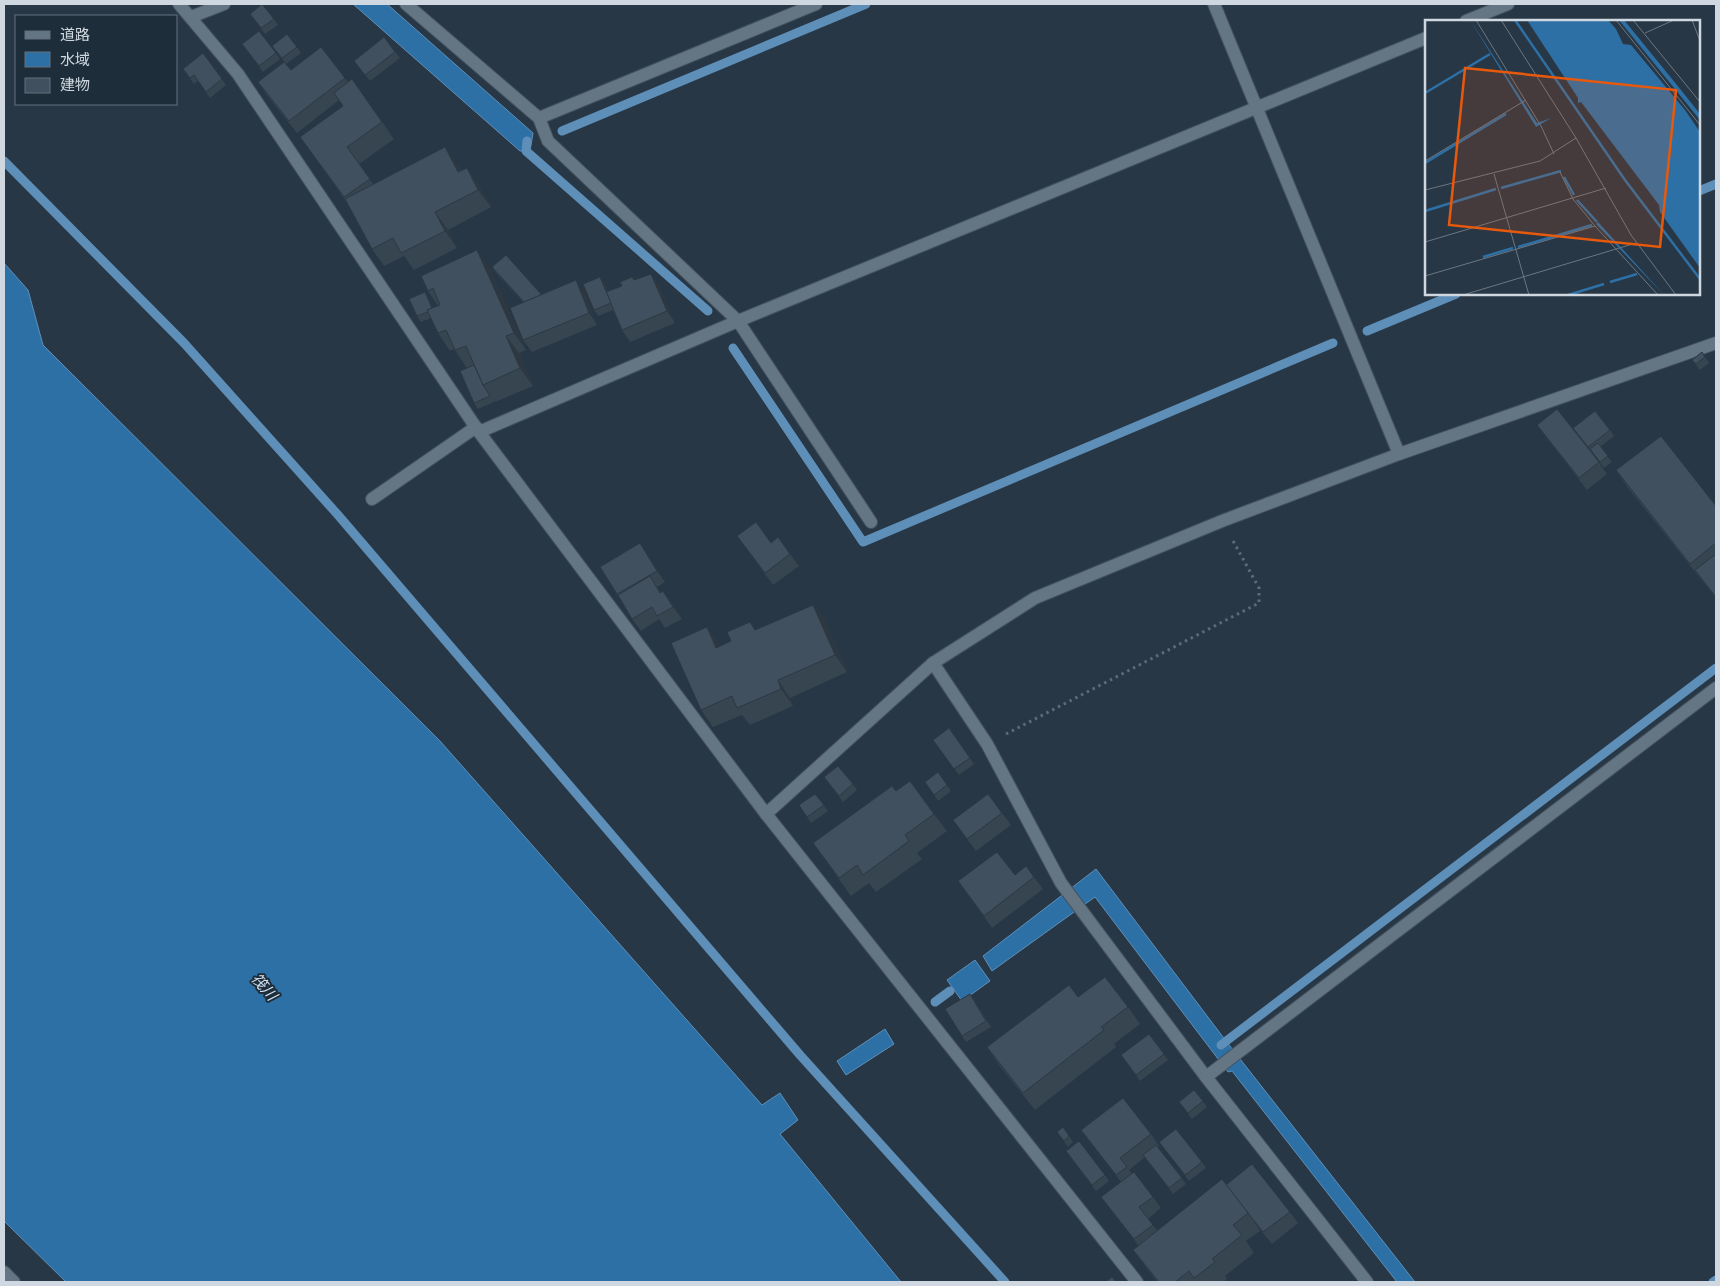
<svg xmlns="http://www.w3.org/2000/svg" width="1720" height="1286" viewBox="0 0 1720 1286" font-family="Quicksand,'Noto Sans JP',sans-serif">
<rect width="100%" height="100%" fill="#283745"/>
<g fill="#2d70a6" stroke="#5e8fb8">
<polygon points="353,4 387,4 533,133 530,151 520,151"/>
<polygon points="4,263 28,290 43,345 440,741 762,1105 780,1093 798,1120 780,1134 901,1282 66,1282 4,1221"/>
<polygon points="1096,869 1226,1041 1415,1282 1397,1282 1232,1071 1228,1072 1095,897 992,971 983,956"/>
<polygon points="975,960 990,981 962,1001 947,980"/>
<polygon points="885,1029 894,1044 846,1075 837,1061"/>
</g>
<g fill="none" stroke-linecap="round" stroke-linejoin="round">
<g stroke="#5e8fb8" stroke-width="9">
<polyline points="562,131 866,4"/>
<polyline points="527,141 526,151 708,311"/>
<polyline points="4,161 184,343 338,515 800,1055 1005,1282"/>
<polyline points="1699,191 1716,184"/>
<polyline points="1367,331 1456,294"/>
<polyline points="733,348 863,542 1333,343"/>
<polyline points="935,1002 950,991"/>
<polyline points="1221,1045 1716,668"/>
<polyline points="1713,1282 1716,1280"/>
</g>
<g stroke="#45525e" stroke-width="14">
<g id="minor">
<polyline points="179,4 238,74 479,432 766,814 1137,1282"/>
<polyline points="406,4 539,118 548,141 738,321 871,522"/>
<polyline points="1214,4 1399,454"/>
<polyline points="191,17 224,4"/>
<polyline points="1466,21 1508,4"/>
<polyline points="539,118 816,4"/>
<polyline points="479,432 738,321 1426,38"/>
<polyline points="372,499 476,427"/>
<polyline points="933,663 987,744 1061,883 1206,1077 1367,1282"/>
<polyline points="766,814 933,663 1035,598 1222,521 1399,454 1716,343"/>
<polyline points="1206,1077 1716,688"/>
<polyline points="4,1272 14,1282"/>
</g>
</g>
<polyline stroke="#5e6b77" stroke-width="3" stroke-dasharray="2.5 4" stroke-linecap="butt" points="1006,734 1259,603 1259,588 1232,539"/>
<use href="#minor" stroke="#647584" stroke-width="12"/>
</g>
<g fill="#374551">
<polygon points="250,14 274,19 278,25 265,34"/>
<polygon points="384,37 400,58 370,81 354,61"/>
<polygon points="242,44 276,53 280,59 263,72"/>
<polygon points="272,46 297,47 301,53 286,64"/>
<polygon points="203,53 226,85 210,98 198,81 194,84 183,69"/>
<polygon points="291,70 345,78 348,82 352,79 394,139 359,164 373,184 445,147 461,171 467,168 479,185 491,207 448,230 457,248 414,270 404,256 384,266 372,249 348,204 300,137 343,106 339,100 297,133 266,94 258,82"/>
<polygon points="506,255 542,295 584,292 597,325 532,352 523,340 523,302 496,273 492,267"/>
<polygon points="490,268 526,350 519,353 533,386 495,402 493,399 494,402 478,409 474,403 467,368 454,349 450,351 438,333 431,318 421,322 417,316 429,298 433,308 438,306 428,291 421,276"/>
<polygon points="632,277 635,280 659,285 675,323 630,342 622,330 613,310 598,316 594,310 605,283 608,291 622,286"/>
<polygon points="1702,352 1709,363 1700,370 1692,360"/>
<polygon points="1537,425 1577,434 1610,430 1614,436 1600,447 1612,462 1604,468 1592,453 1607,474 1587,490 1546,437"/>
<polygon points="1616,470 1716,506 1716,598 1628,488"/>
<polygon points="640,543 648,555 665,582 657,587 661,593 672,603 682,619 665,628 659,619 641,631 632,619 600,567"/>
<polygon points="746,548 790,554 799,566 773,585"/>
<polygon points="813,605 825,622 847,672 790,698 793,706 750,725 742,715 713,727 701,710 707,627 720,646"/>
<polygon points="949,728 974,764 959,775 933,740"/>
<polygon points="938,772 951,791 938,801 925,782"/>
<polygon points="824,777 853,784 857,790 843,802"/>
<polygon points="896,791 934,814 947,831 917,853 922,859 876,892 869,883 851,896 813,843"/>
<polygon points="815,794 828,811 811,823 799,805"/>
<polygon points="988,794 1011,825 976,851 953,820"/>
<polygon points="1034,877 1043,889 992,928 958,881"/>
<polygon points="1078,997 1128,1007 1140,1024 1114,1044 1116,1047 1035,1110 999,1065 987,1047"/>
<polygon points="974,1000 991,1027 966,1042 962,1036"/>
<polygon points="1149,1034 1168,1060 1140,1081 1121,1055"/>
<polygon points="1194,1090 1207,1107 1192,1119 1179,1102"/>
<polygon points="1063,1127 1073,1142 1068,1147 1057,1132"/>
<polygon points="1081,1130 1151,1134 1159,1146 1158,1147 1186,1184 1173,1194 1145,1157 1129,1170 1153,1197 1161,1208 1148,1219 1157,1230 1226,1184 1290,1212 1298,1223 1272,1244 1253,1221 1260,1231 1246,1241 1254,1253 1225,1276 1227,1279 1223,1282 1157,1282 1133,1250 1138,1245 1101,1197 1121,1182"/>
<polygon points="1164,1148 1202,1162 1206,1168 1189,1181"/>
<polygon points="1070,1157 1105,1175 1109,1181 1096,1191"/>
</g>
<g fill="#2d3842">
<polygon points="445,147 457,165 470,190 458,172"/>
<polygon points="467,168 479,185 491,207 478,190"/>
<polygon points="435,212 448,230 457,248 445,231"/>
<polygon points="477,250 490,268 526,350 514,333"/>
<polygon points="651,274 659,285 675,323 667,311"/>
<polygon points="600,277 605,283 615,309 611,303"/>
<polygon points="576,280 584,292 597,325 589,313"/>
<polygon points="425,292 429,298 436,316 432,310"/>
<polygon points="506,336 519,353 533,386 520,368"/>
<polygon points="640,543 648,555 665,582 657,571"/>
<polygon points="663,591 672,603 682,619 673,607"/>
<polygon points="813,605 825,622 847,672 835,655"/>
<polygon points="707,627 719,644 729,665 716,648"/>
<polygon points="778,680 790,698 793,706 781,689"/>
</g>
<g fill="#40505e" stroke="#2d3842">
<polygon points="262,4 274,19 261,28 250,14"/>
<polygon points="259,31 276,53 259,66 242,44"/>
<polygon points="287,34 297,47 282,58 272,46"/>
<polygon points="384,37 395,52 365,75 354,61"/>
<polygon points="321,47 345,78 289,121 258,82 284,62 291,70"/>
<polygon points="203,53 222,79 206,92 194,75 190,78 183,69"/>
<polygon points="352,79 382,122 347,147 370,179 344,197 300,137 343,106 334,93"/>
<polygon points="445,147 458,172 467,168 478,190 435,212 445,231 401,253 393,238 372,249 345,199"/>
<polygon points="477,250 514,333 506,336 520,368 483,385 466,346 455,350 446,330 438,333 427,310 440,305 433,288 428,291 421,276"/>
<polygon points="506,255 541,294 539,296 524,302 492,267"/>
<polygon points="651,274 667,311 622,330 606,292 622,286 620,282 632,277 634,280"/>
<polygon points="600,277 611,303 594,310 583,284"/>
<polygon points="576,280 589,313 523,340 510,308"/>
<polygon points="425,292 432,308 427,310 428,312 417,316 409,299"/>
<polygon points="1702,352 1705,357 1696,364 1692,360"/>
<polygon points="474,365 483,385 490,396 474,403 460,371"/>
<polygon points="1557,409 1599,462 1579,478 1537,425"/>
<polygon points="1595,411 1610,430 1588,447 1573,428"/>
<polygon points="1661,436 1716,506 1716,543 1690,564 1616,470"/>
<polygon points="1598,443 1608,456 1600,462 1590,449"/>
<polygon points="756,522 771,543 778,537 790,554 765,573 737,536"/>
<polygon points="640,543 657,571 617,594 600,567"/>
<polygon points="1716,554 1716,597 1695,570"/>
<polygon points="650,576 660,593 663,591 673,607 657,616 652,607 632,619 618,595"/>
<polygon points="813,605 835,655 778,680 781,689 737,708 732,696 701,710 671,643 707,627 716,648 731,641 727,632 750,622 755,630"/>
<polygon points="949,728 970,758 954,769 933,740"/>
<polygon points="838,766 853,784 839,796 824,777"/>
<polygon points="938,772 947,785 934,795 925,782"/>
<polygon points="910,781 934,814 905,835 909,841 863,875 857,865 839,878 813,843 892,786 896,791"/>
<polygon points="815,794 824,805 807,817 799,805"/>
<polygon points="988,794 1002,813 967,839 953,820"/>
<polygon points="997,852 1015,875 1026,866 1034,877 984,916 958,881"/>
<polygon points="1105,977 1128,1007 1101,1027 1104,1030 1023,1093 987,1047 1069,985 1078,997"/>
<polygon points="970,994 986,1021 962,1036 945,1009"/>
<polygon points="1149,1034 1164,1054 1136,1075 1121,1055"/>
<polygon points="1194,1090 1203,1101 1188,1113 1179,1102"/>
<polygon points="1123,1098 1151,1134 1120,1158 1127,1167 1116,1175 1081,1130"/>
<polygon points="1063,1127 1069,1136 1064,1141 1057,1132"/>
<polygon points="1176,1129 1202,1162 1185,1175 1159,1142"/>
<polygon points="1079,1141 1105,1175 1092,1185 1066,1151"/>
<polygon points="1156,1145 1182,1178 1169,1188 1143,1155"/>
<polygon points="1252,1164 1290,1212 1263,1232 1226,1185"/>
<polygon points="1134,1172 1153,1197 1139,1207 1153,1225 1134,1239 1101,1197"/>
<polygon points="1222,1179 1248,1213 1233,1225 1242,1235 1212,1259 1215,1262 1194,1278 1189,1271 1175,1282 1159,1282 1133,1250"/>
<polygon points="1112,1277 1116,1282 1106,1282"/>
</g>
<g text-anchor="middle" stroke-width="4" stroke-linejoin="round" paint-order="stroke">
<g font-size="15" font-style="italic" fill="#d4e4f4" stroke="#1e2d3a">
<text transform="translate(264 987) rotate(49)" y="5">筏川</text>
</g>
</g>
<g transform="translate(1425 20)">
<rect width="275" height="275" fill="#283745"/>
<path d="M45,0L112,103L126,98L111,107ZM102,0H183L191,9L198,24L206,25L260,90L275,112V248L235,192L234,185L156,82L153,83V78ZM194,0H199L256,70L275,94V100ZM173,202L239,275L171,204Z" fill="#2d70a6"/>
<path fill="none" stroke="#2d70a6" stroke-width="2.5" d="M90,0L200,160L275,259M0,73L65,34M0,143L81,94M139,157L149,175M76,168L136,151M152,180L172,202M0,191L71,169M93,227L167,205M58,237L88,228M185,262L212,254M143,275L179,264"/>
<path fill="none" stroke="#6b7783" stroke-width="1" d="M51,0L116,106L129,134M76,0L151,118L206,215L251,275M191,0L275,105M208,0L275,82M267,0L275,21M220,13L249,0M0,141L101,80M135,152L148,179L170,206L233,275M69,154L104,275M0,170L115,141L151,118M0,222L181,168M0,256L170,206M38,275L211,223"/>
<path fill="#e8590c" fill-opacity="0.15" stroke="#e8590c" stroke-width="2.5" d="M40,48L251,70L235,227L24,205Z"/>
<rect width="275" height="275" fill="none" stroke="#cfd8e1" stroke-width="2.5"/>
</g>
<rect width="1720" height="1286" fill="none" stroke="#cfd8e1" stroke-width="10"/>
<rect x="15" y="15" width="162" height="90" fill="#1e2d3a" stroke="#65717d"/>
<rect x="25" y="31" width="25" height="8" fill="#647584" stroke="#65717d"/>
<text x="60" y="40" font-size="15" fill="#cfd8e1">道路</text>
<rect x="25" y="52" width="25" height="15" fill="#2d70a6" stroke="#65717d"/>
<text x="60" y="65" font-size="15" fill="#cfd8e1">水域</text>
<rect x="25" y="78" width="25" height="15" fill="#40505e" stroke="#65717d"/>
<text x="60" y="90" font-size="15" fill="#cfd8e1">建物</text>
</svg>
